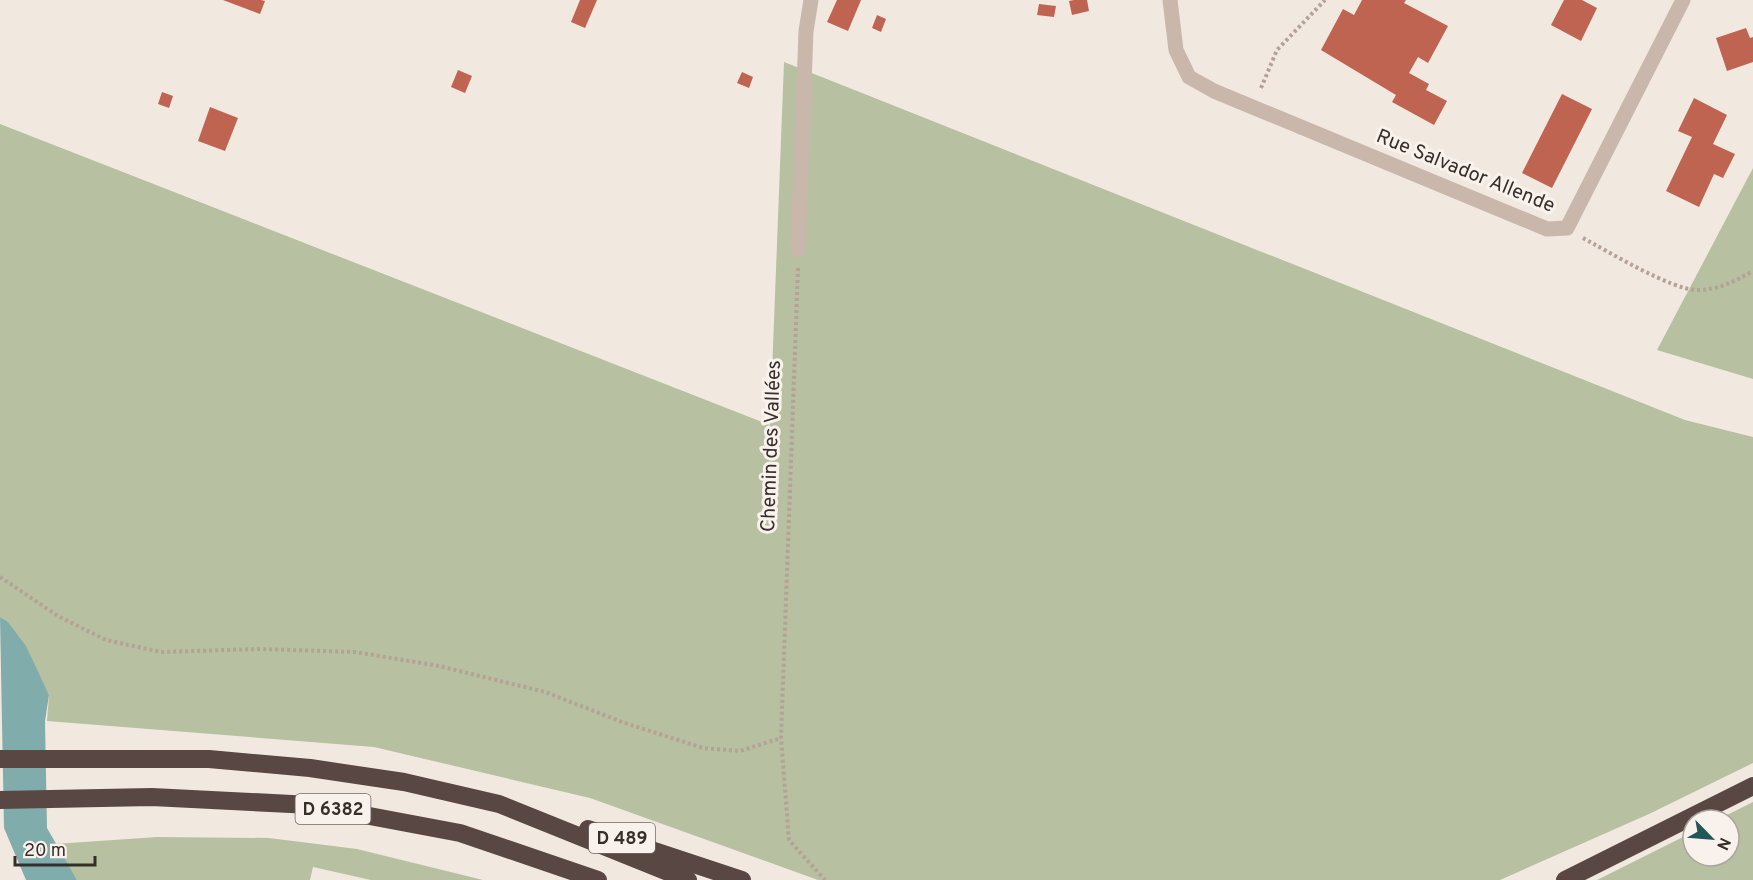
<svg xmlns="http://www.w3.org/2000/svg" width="1753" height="880" viewBox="0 0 1753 880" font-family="Overpass,sans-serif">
<rect width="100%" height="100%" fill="#f1e8e0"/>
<g fill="#b7c0a0">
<polygon points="784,62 1685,420 1753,437 1753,763 1649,814 1500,880 818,880 590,798 374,747 47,721 49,695 7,621 0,617 0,124 770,425"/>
<polygon points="1753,168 1753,379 1657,350"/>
<polygon points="1753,802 1753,880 1597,880 1693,832 1693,856 1729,856 1729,820 1717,820"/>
<polygon points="157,837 269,838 357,849 483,880 371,880 313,867 310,880 77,880 55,844"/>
</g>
<polygon fill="#80adab" points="0,617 7,621 26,646 49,695 45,721 47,828 77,880 26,880 4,828"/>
<g fill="#be6451">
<polygon points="223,0 261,0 265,1 260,14"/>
<polygon points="580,0 597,0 585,28 571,22"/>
<polygon points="837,0 861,0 848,31 827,22"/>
<polygon points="1074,0 1087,0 1089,11 1072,15 1069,1"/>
<polygon points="1362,0 1406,0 1404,3 1448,26 1428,63 1418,57 1409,73 1429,84 1426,90 1447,101 1434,125 1392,102 1396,95 1321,50 1343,9 1354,15"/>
<polygon points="1564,0 1582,0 1597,8 1581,41 1551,25"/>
<polygon points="1039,4 1056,6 1054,17 1037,15"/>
<polygon points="877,15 886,19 881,32 872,28"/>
<polygon points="1746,28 1750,38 1753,37 1753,62 1727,71 1716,38"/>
<polygon points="458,70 472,76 465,93 451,87"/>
<polygon points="742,72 753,77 749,88 737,83"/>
<polygon points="162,92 173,96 169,108 158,104"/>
<polygon points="1562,94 1592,109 1552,188 1522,173"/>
<polygon points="1694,98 1727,115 1713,144 1735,154 1723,178 1714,174 1699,207 1666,191 1692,137 1678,131"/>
<polygon points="210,107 238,118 225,151 198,141"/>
</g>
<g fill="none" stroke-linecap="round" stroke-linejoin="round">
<g stroke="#b5a196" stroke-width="4" stroke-dasharray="3 3" stroke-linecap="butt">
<polyline points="1261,88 1277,50 1325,0"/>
<path d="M1583,238C1607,251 1672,290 1697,290C1719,290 1735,281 1753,271"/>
<polyline points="798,268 781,738 789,840 825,880"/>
<polyline points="0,577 58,616 106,640 161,652 260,649 355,652 439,666 545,692 622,722 703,748 740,751 781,738"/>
</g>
<g stroke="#c9b7ac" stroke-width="15">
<polyline points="1170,0 1176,50 1189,77 1214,91 1547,229 1567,228 1683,0"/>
<polyline points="798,250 806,31 811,0"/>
</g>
<g stroke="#584742" stroke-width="18">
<polyline points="0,759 209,759 310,768 404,782 499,804 688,880"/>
<polyline points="0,800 152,797 311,805 460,833 598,880"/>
<polyline points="588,829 742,880"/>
<polyline points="1565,880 1753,786"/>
</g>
</g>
<g text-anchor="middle" stroke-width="6" stroke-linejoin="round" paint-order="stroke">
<g fill="#f9f2ec" stroke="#716964" stroke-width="1.5">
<rect x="295.5" y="794" width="75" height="30" rx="4.5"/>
<rect x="589" y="823" width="66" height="30" rx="4.5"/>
</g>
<g font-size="18" font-weight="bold" fill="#372e2a">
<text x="333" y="815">D 6382</text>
<text x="622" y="844">D 489</text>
</g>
<g font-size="20" fill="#372e2a" stroke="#f9f2ec">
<text transform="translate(1466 170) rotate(22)" y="7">Rue Salvador Allende</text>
<text transform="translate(770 446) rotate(-88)" y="7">Chemin des Vallées</text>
</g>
</g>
<g transform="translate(1711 838) rotate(115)"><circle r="28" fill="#f9f2ec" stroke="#aba49e" stroke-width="1.5"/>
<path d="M0-4.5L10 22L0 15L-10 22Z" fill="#235656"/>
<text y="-9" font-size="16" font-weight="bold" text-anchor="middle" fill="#372e2a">N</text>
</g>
<path d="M15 856v9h80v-9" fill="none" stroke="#372e2a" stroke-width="3"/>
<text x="24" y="856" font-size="18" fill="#372e2a" stroke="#f9f2ec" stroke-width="4.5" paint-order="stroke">20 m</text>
</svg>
